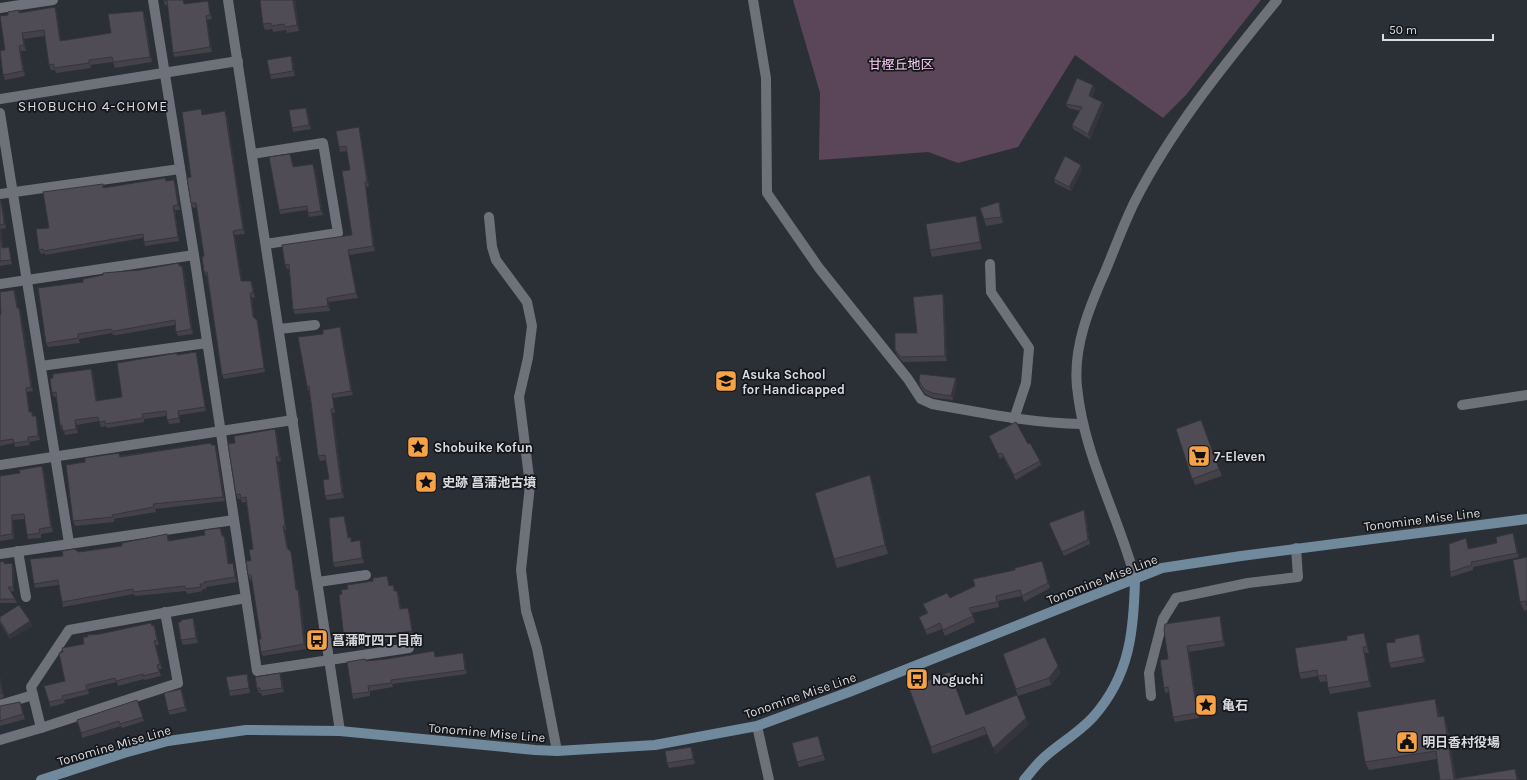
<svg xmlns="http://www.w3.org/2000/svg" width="1527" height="780" viewBox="0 0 1527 780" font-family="Karla,'Noto Sans JP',sans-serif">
<rect width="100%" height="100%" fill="#2b2f36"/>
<polygon fill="#5b4558" points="793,0 1261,0 1186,95 1163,118 1075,55 1018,147 958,163 928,152 819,160 820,93"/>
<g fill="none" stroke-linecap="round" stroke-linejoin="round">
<g stroke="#6e717a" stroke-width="10">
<polyline points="153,0 194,255 257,671 409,648"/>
<path d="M753,0L766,78L767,193L819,268L908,379L921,399L932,404C983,413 1030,423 1082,424"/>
<polyline points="0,8 53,0"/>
<polyline points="0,99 238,61"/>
<polyline points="0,113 69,543"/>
<polyline points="252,154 323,143 338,233 266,244"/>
<polyline points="0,194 180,169"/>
<polyline points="489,217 492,247 496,260 527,302 532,326 528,358 519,397 530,485 521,570 526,611 537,648 557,751"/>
<polyline points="990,264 991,292 1029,348 1026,383 1014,419"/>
<polyline points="0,284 194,255"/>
<polyline points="279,329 315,325"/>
<polyline points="41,366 207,343"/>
<polyline points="1462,405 1527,395"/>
<polyline points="0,465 293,420"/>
<polyline points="18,551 26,597"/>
<polyline points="0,554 234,520"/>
<polyline points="318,582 366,575"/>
<polyline points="1151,696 1149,673 1163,619 1176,598 1248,583 1298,577 1296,548"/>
<polyline points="0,705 33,695"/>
<polyline points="41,728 31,687 69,630 246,598"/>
<polyline points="0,740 41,728 178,683 165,612"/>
</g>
<g stroke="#6e717a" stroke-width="10">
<polyline points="228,0 340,731"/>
<path d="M1135,578C1117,512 1084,456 1077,387C1073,347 1089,308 1105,272C1115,248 1124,223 1135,201C1173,127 1225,64 1277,0"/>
<polyline points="757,726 769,780"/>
</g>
<g stroke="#70899c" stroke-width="10">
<polyline points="41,780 124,753 168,741 246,730 340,731 535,750 557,751 655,745 757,726 849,692 1162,568 1241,556 1527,519"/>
<path d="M1024,780C1031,772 1038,762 1047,755C1062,742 1081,731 1094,716C1130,675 1134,630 1135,578"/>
</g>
</g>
<g fill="#444149">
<polygon points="163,0 185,4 209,5 212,19 207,20 212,52 174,57 173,53 168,5 165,5"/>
<polygon points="260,0 295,0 299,31 287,33 286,30 273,32 272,29 265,30 263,24"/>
<polygon points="55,7 57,13 61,41 111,33 145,16 152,62 115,68 113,62 90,65 91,68 56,73 55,70 51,70 49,65 45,36 24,39 26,51 21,51 25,76 5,80 3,75 8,15 19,10 20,13"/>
<polygon points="291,56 293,61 295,76 271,79 270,75"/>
<polygon points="1093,85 1095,90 1092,97 1102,102 1104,106 1090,139 1073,129 1072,125 1080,111 1068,108 1066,104"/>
<polygon points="308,112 311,129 293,132 292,128"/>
<polygon points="203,113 203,115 227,116 245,234 235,235 242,281 251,281 253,286 255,297 252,298 254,318 258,324 265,372 224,379 222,375 207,276 206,276 204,272 204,256 197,207 193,208 191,203 191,177"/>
<polygon points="359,127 360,132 369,186 366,187 375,251 349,255 358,298 329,302 330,311 295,314 293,310 289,269 287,269 285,265 352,235 350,170 347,151 340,152 339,147"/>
<polygon points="290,154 294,167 315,168 323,215 309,217 307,210 280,214 279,210"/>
<polygon points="1082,169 1071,191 1055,183 1054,179"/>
<polygon points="165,178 166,181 176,184 180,210 175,210 179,241 145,246 143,238 45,255 45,253 41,254 39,250 49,228 103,184 104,188"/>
<polygon points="0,201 2,205 6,228 1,229 3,248 9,247 10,251 12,264 0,266"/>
<polygon points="999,202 1001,209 1003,223 986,226 980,208"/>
<polygon points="976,216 978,223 982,249 932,257 930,250"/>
<polygon points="179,263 180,266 184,270 193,334 178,336 176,332 175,325 117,335 113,335 112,333 79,339 80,343 48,347 46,343 83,282 140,270"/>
<polygon points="14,290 16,295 18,308 19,308 21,312 33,391 27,392 30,412 37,420 40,440 29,442 30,445 15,447 14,443 0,446 0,314 1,314"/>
<polygon points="944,299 947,361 903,362 897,355 895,350 917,333"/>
<polygon points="340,327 342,332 353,395 333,398 335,413 333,413 344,498 327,500 325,496 329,479 326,460 320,461 318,456 309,390 308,391 307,386 323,334"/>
<polygon points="196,352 197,356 206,411 180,415 180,423 169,424 166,416 144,419 144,422 107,428 106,426 101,427 99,421 77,425 78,433 65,435 63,429 62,430 60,425 56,397 54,397 52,393 91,369 93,373 97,401 122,397 177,355"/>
<polygon points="919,381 957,382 953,400 934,398 925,394 920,386"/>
<polygon points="1201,420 1222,476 1195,485 1176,429"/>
<polygon points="277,433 281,461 278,462 286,530 285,530 288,549 292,557 297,590 300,595 306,649 263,656 261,652 261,639 252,580 250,580 248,575 253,549 246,502 242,503 241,499 238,499 236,495 235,443"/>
<polygon points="989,436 1028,444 1040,461 1041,465 1016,480 1003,457 1000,459"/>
<polygon points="211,443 212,445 215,445 217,450 225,501 155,509 156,512 114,519 114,522 75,526 73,521 120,456"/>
<polygon points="44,471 53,532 41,534 41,538 28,539 27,535 25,519 13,520 14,539 0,541 0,476"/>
<polygon points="873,484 888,554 837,568 834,559"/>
<polygon points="1084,510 1086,515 1090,544 1064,556 1049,523"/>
<polygon points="344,516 345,520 349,538 352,542 361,545 364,563 335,567 333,563"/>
<polygon points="220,528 223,536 226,540 229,564 235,568 237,582 206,587 206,589 202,589 203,591 187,594 186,591 135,596 134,594 63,607 62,602 59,585 35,588 34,584 63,556 79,552 169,539 169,541 205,535"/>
<polygon points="1513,533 1515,538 1519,557 1473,567 1473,570 1451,577 1450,572 1466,538 1469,549 1497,543"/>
<polygon points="1527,557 1527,610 1524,611 1520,602"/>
<polygon points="4,561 5,564 14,568 14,591 10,592 15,599 17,603 0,603 0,562"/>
<polygon points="1044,566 1050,588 1024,602 1022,596 998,601 999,607 972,613 975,622 945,636 942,629 927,635 919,617 927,613 923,604 950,598 1015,570"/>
<polygon points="387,576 389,585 395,589 395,591 397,591 399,595 401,609 410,612 413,635 371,642 370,639 346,642 344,638 348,589"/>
<polygon points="1220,616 1221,621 1225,646 1189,652 1199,718 1175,722 1173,717 1169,692 1165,693 1164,688 1168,659"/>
<polygon points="0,617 30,621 32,626 10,639 0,623"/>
<polygon points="193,618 195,623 198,643 183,645 181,640"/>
<polygon points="151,623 152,626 156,630 159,645 156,645 162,669 159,669 161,676 145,680 144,679 118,686 117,682 88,689 89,694 64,700 65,703 50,707 49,702 65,681 63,652 84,644 100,634"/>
<polygon points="1419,634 1421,639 1425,662 1391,668 1389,663 1395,642"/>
<polygon points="1366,638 1369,653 1365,653 1371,687 1330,694 1328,688 1327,681 1320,682 1318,676 1301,679 1299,673"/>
<polygon points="1003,654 1061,673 1051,685 1018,696"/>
<polygon points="435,655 436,657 464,657 467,674 392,684 393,687 370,691 370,696 353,699 352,694 365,659 366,661"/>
<polygon points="247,674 248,679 250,693 230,696 229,691"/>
<polygon points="0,677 4,697 0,699"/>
<polygon points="282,678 284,692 262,696 261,693 259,693 257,688"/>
<polygon points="909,688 966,715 1029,724 996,754 987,734 933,754"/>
<polygon points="181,689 183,694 187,711 170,715 168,711"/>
<polygon points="137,700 144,721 122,728 121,726 82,738 81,733"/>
<polygon points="0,706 21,706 25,719 0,726"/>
<polygon points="1438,708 1440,717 1444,716 1447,725 1456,779 1515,769 1518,778 1440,780 1437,759 1369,770 1365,762"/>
<polygon points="818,736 825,760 799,767 797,762"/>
<polygon points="693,751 695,764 669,768 667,763"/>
</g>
<g fill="#37353c">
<polygon points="293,0 295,0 299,31 297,25"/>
<polygon points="208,1 209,5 212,19 210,15"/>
<polygon points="55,7 57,13 62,46 60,41"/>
<polygon points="143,11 145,16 152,62 150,57"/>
<polygon points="206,16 207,20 212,52 210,47"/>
<polygon points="22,33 24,39 26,51 24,45"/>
<polygon points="19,46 21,51 25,76 23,71"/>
<polygon points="291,56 293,61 295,76 293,71"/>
<polygon points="1093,85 1095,90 1090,100 1089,96"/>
<polygon points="1102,102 1104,106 1090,139 1088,134"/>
<polygon points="306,108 308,112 311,129 309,125"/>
<polygon points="225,111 227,116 245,234 243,229"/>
<polygon points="359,127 360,132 369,186 367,182"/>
<polygon points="313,164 315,168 323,215 321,211"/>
<polygon points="1081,165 1082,169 1071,191 1069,187"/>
<polygon points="174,180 176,184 180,210 178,205"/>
<polygon points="365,182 366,187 375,251 373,246"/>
<polygon points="1,200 2,205 6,228 4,224"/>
<polygon points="999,202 1001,209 1003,223 1001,217"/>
<polygon points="173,206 175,210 179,241 178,237"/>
<polygon points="976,216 978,223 982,249 980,242"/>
<polygon points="0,227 1,229 4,252 2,248"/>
<polygon points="233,231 235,235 243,285 241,281"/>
<polygon points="348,250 349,255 358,298 356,293"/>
<polygon points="182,266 184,270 193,334 191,329"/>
<polygon points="251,281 253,286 255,297 253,293"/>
<polygon points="14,290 16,295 19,312 17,308"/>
<polygon points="250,293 252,298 255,321 253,317"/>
<polygon points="943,294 944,299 947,361 945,356"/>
<polygon points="327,298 329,302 330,311 328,306"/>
<polygon points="19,308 21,312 33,391 31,387"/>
<polygon points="257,320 258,324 265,372 264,368"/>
<polygon points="340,327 342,332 353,395 351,391"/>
<polygon points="196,352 197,356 206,411 205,407"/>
<polygon points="91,369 93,373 98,406 96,401"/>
<polygon points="956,378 957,382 953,400 951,396"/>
<polygon points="26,388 27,392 31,416 29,412"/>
<polygon points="331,409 333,413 344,498 342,493"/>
<polygon points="178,411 180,415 180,423 179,418"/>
<polygon points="36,416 37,420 40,440 38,436"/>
<polygon points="75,420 77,425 78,433 76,429"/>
<polygon points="275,429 277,433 281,461 279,457"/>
<polygon points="215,445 217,450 225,501 223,497"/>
<polygon points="276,457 278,462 286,530 285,525"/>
<polygon points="42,466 44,471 53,532 51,527"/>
<polygon points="870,475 873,484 888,554 885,545"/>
<polygon points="1084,510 1086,515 1090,544 1088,540"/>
<polygon points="12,515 13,520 14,539 12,534"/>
<polygon points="344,516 345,520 350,542 348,538"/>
<polygon points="283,526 285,530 288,553 287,548"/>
<polygon points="1513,533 1515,538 1519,557 1517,553"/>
<polygon points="224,536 226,540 230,569 228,564"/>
<polygon points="360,540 361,545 364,563 362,558"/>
<polygon points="291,552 292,557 298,595 296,590"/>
<polygon points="1042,561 1044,566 1050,588 1048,583"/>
<polygon points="12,563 14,568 14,591 13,587"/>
<polygon points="233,563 235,568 237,582 235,577"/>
<polygon points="298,590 300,595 306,649 304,644"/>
<polygon points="397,591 399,595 402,614 400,609"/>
<polygon points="408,608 410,612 413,635 412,631"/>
<polygon points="1220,616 1221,621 1225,646 1223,641"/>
<polygon points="193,618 195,623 198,643 196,638"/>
<polygon points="30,621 32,626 10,639 9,635"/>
<polygon points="154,625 156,630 159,645 157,640"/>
<polygon points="1364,633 1366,638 1369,653 1367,647"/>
<polygon points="1419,634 1421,639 1425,662 1423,657"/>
<polygon points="154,641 156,645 162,669 160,664"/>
<polygon points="1187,646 1189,652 1199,718 1197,713"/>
<polygon points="1363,647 1365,653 1371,687 1369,681"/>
<polygon points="463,653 464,657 467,674 465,670"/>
<polygon points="1058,666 1061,673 1051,685 1049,678"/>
<polygon points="280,673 282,678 284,692 282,688"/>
<polygon points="0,677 4,697 2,693 0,682"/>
<polygon points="181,689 183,694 187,711 185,707"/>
<polygon points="1435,699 1438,708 1441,726 1438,717"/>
<polygon points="1444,716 1447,725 1456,780 1455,780"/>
<polygon points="1026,718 1029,724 996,754 993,748"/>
<polygon points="691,747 693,751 695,764 693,759"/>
<polygon points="1515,769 1518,778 1519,780 1517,780"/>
</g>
<g fill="#4f4c55" stroke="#37353c">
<polygon points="163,0 183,0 184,4 208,1 210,15 206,16 210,47 173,53 167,0 163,1"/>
<polygon points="260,0 293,0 297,25 285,27 284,24 271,26 271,23 263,24"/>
<polygon points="55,7 60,41 111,33 108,14 143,11 150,57 113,62 112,57 89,60 89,63 54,68 54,64 49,65 44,30 22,33 24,45 19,46 23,71 3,75 0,51 5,50 0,16 8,15 8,12 19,10 19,13"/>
<polygon points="291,56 293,71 270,75 267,60"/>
<polygon points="1077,78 1093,85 1089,96 1102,102 1088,134 1072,125 1082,107 1066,104"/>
<polygon points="306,108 309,125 292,128 289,110"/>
<polygon points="201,109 202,115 225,111 243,229 233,231 241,281 251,281 253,293 250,293 253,317 257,320 264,368 222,375 207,272 204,272 202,257 204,256 196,203 191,203 187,178 191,177 182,112"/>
<polygon points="359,127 367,182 365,182 373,246 348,250 356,293 327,298 328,306 293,310 289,264 285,265 282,245 352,235 342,171 350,170 346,146 339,147 336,131"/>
<polygon points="290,154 293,167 313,164 321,211 308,213 307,206 279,210 269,157"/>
<polygon points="1065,156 1081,165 1069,187 1054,179"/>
<polygon points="165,178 166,181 174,180 178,205 173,206 178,237 144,242 143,234 44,251 43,249 39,250 36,229 49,228 43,192 103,184 103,188"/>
<polygon points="1,200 4,224 0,225 0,201"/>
<polygon points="999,202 1001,217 984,219 980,208"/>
<polygon points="976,216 980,242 930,250 926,224"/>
<polygon points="0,231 2,248 9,247 11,260 0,261"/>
<polygon points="179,263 179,266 182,266 191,329 176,332 175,320 115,331 111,331 111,329 78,334 78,338 46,343 38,288 83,282 83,279 103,275 103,273 140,270"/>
<polygon points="14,290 17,308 19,308 31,387 26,388 29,412 32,412 32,416 36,416 38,436 28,437 28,441 14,443 13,439 0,441 0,314 1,314 0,292"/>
<polygon points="943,294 945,356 901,357 895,350 895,333 917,333 913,297"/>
<polygon points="340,327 351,391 332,394 334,408 331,409 342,493 325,496 323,480 329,479 325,455 318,456 309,386 307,386 298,337 323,334 323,330"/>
<polygon points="196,352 205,407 178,411 179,418 167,420 166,411 142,414 143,418 105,424 105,421 99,422 98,417 75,420 76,429 63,431 62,425 60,425 56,392 52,393 50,379 53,378 53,374 91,369 96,401 122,397 117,363 177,353 177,355"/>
<polygon points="920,374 956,378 951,396 932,393 924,389 919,381"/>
<polygon points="1201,420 1219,469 1192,479 1176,429"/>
<polygon points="1016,422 1028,444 1030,443 1040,461 1014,475 1002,453 998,454 989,436"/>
<polygon points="275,429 279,457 276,457 285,525 283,526 287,548 291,552 296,590 298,590 304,644 261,652 259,639 261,639 251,575 248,575 246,561 251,561 249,550 253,549 246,497 241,498 240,494 236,495 228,444 235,443 234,436"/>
<polygon points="211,443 211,445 215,445 223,497 153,504 154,507 112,515 113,517 73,521 66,465 85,462 85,458 119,453 120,457"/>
<polygon points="42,466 51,527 39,529 40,533 27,535 24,514 12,515 12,534 0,536 0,476 20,473 19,470"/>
<polygon points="870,475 885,545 834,559 815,493"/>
<polygon points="1084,510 1088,540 1062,552 1049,523"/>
<polygon points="344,516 348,538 351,537 351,542 360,540 362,558 333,563 329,518"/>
<polygon points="220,528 222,536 224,536 228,564 233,563 235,577 204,582 204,584 200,584 201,587 185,589 185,586 133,592 133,589 62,602 58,580 34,584 30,559 63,556 62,551 74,549 79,552 122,546 122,543 167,534 168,541 205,535 204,530"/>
<polygon points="1513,533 1517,553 1471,562 1472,565 1450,572 1449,544 1466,538 1468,549 1497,543 1496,537"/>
<polygon points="1527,557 1527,606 1526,601 1520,602 1513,560"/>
<polygon points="4,561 4,564 12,563 13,587 8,587 15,599 0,599 0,562"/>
<polygon points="1042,561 1048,583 1022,596 1020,590 996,596 997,602 969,608 973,616 943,630 940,623 925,630 919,617 928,613 923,604 947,593 950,598 975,586 973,579 1015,570 1015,568"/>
<polygon points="387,576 389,586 393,585 394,591 397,591 400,609 408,608 412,631 370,637 369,634 344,638 339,595 342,594 341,590 348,589 347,585 373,581 373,578"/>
<polygon points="19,605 30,621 9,635 0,621 0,617"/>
<polygon points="1220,616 1223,641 1187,646 1197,713 1173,717 1168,687 1164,688 1160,660 1168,659 1164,630 1165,624"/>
<polygon points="193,618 196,638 181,640 178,622 181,622 181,620"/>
<polygon points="151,623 152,626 154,625 157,640 154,641 160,664 157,665 159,672 143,676 143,674 116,681 115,678 86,685 87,690 62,696 63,699 49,702 44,686 65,681 59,653 63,652 62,648 84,644 83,637 88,637 87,635 100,634"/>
<polygon points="1364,633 1367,647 1363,647 1369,681 1328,688 1326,675 1318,676 1317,670 1299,673 1295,648 1347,640 1347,636"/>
<polygon points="1419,634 1423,657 1389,663 1386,643 1395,642 1395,639"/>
<polygon points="1045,637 1058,666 1049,678 1016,689 1003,654"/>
<polygon points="434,651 435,657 463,653 465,670 391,680 391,683 368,686 369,692 352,694 347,662 365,659 366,661 387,659"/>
<polygon points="950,672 966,715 1017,695 1026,718 993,748 984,727 931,747 909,688"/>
<polygon points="280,673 282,688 260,691 260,688 257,688 255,677"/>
<polygon points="247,674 249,688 229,691 226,677"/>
<polygon points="0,682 2,693 0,693"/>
<polygon points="181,689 185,707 168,711 164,693"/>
<polygon points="1435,699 1438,717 1444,716 1454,779 1515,769 1517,780 1440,780 1436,751 1365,762 1357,712"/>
<polygon points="137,700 143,717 120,724 119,721 81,733 77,720"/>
<polygon points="20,702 23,714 0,721 0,706"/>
<polygon points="818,736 823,755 797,762 792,743"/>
<polygon points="691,747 693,759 667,763 665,751"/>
</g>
<defs>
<g id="school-square" transform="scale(1.15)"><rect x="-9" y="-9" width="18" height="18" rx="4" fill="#f6a247" stroke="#15171a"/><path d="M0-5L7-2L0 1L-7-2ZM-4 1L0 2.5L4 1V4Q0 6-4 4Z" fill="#111"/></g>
<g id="sight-square" transform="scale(1.15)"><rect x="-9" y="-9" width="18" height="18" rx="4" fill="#f6a247" stroke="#15171a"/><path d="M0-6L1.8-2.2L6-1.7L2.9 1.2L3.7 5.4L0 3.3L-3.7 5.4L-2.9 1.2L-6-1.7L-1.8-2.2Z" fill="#111"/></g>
<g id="supermarket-square" transform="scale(1.15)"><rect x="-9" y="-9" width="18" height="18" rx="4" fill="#f6a247" stroke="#15171a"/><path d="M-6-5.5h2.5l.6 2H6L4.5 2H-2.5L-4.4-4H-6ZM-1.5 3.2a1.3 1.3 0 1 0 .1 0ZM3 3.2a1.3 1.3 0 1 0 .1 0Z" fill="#111"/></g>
<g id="bus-square" transform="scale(1.15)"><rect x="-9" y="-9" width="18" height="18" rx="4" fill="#f6a247" stroke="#15171a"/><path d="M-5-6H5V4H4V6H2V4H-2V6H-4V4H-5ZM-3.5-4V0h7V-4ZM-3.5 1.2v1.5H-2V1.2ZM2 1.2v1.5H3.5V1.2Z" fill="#111"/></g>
<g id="civic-square" transform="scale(1.15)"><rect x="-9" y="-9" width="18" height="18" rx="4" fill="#f6a247" stroke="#15171a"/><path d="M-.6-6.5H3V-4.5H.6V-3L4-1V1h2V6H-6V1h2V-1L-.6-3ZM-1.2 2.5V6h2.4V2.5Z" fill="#111"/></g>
</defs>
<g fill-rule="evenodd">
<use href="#school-square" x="726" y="381"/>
<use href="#sight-square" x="418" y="447"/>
<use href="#supermarket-square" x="1199" y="456"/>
<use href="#sight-square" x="426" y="482"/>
<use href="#bus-square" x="317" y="640"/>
<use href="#bus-square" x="917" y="679"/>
<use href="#sight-square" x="1206" y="705"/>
<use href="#civic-square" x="1407" y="742"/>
</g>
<g text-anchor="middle" stroke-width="3.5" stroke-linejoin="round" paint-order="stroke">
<g font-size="13" fill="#facbf4" stroke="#15171a">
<text x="901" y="69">甘樫丘地区</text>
</g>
<g font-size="13" font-weight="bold" fill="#d9dbe0" stroke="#15171a" text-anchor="start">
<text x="742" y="379">Asuka School<tspan x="742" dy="15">for Handicapped</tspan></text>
<text x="434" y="452">Shobuike Kofun</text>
<text x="1214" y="461">7-Eleven</text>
<text x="442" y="487">史跡 菖蒲池古墳</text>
<text x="332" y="645">菖蒲町四丁目南</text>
<text x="932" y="684">Noguchi</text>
<text x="1222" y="710">亀石</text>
<text x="1422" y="747">明日香村役場</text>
</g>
<g font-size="13" fill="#d9dbe0" stroke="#15171a">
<text transform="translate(1422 519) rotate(-7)" y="5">Tonomine Mise Line</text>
<text transform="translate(1102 579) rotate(-21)" y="5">Tonomine Mise Line</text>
<text transform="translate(800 695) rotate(-19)" y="5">Tonomine Mise Line</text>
<text transform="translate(487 732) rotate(5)" y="5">Tonomine Mise Line</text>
<text transform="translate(114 745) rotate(-16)" y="5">Tonomine Mise Line</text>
</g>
<g font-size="14" letter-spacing="1" fill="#d9dbe0" stroke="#15171a">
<text x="93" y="111">SHOBUCHO 4-CHOME</text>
</g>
</g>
<path d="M1383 34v6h110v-6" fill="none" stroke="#d9dbe0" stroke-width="2"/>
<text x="1389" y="34" font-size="12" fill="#d9dbe0" stroke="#15171a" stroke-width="3" paint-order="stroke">50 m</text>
</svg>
